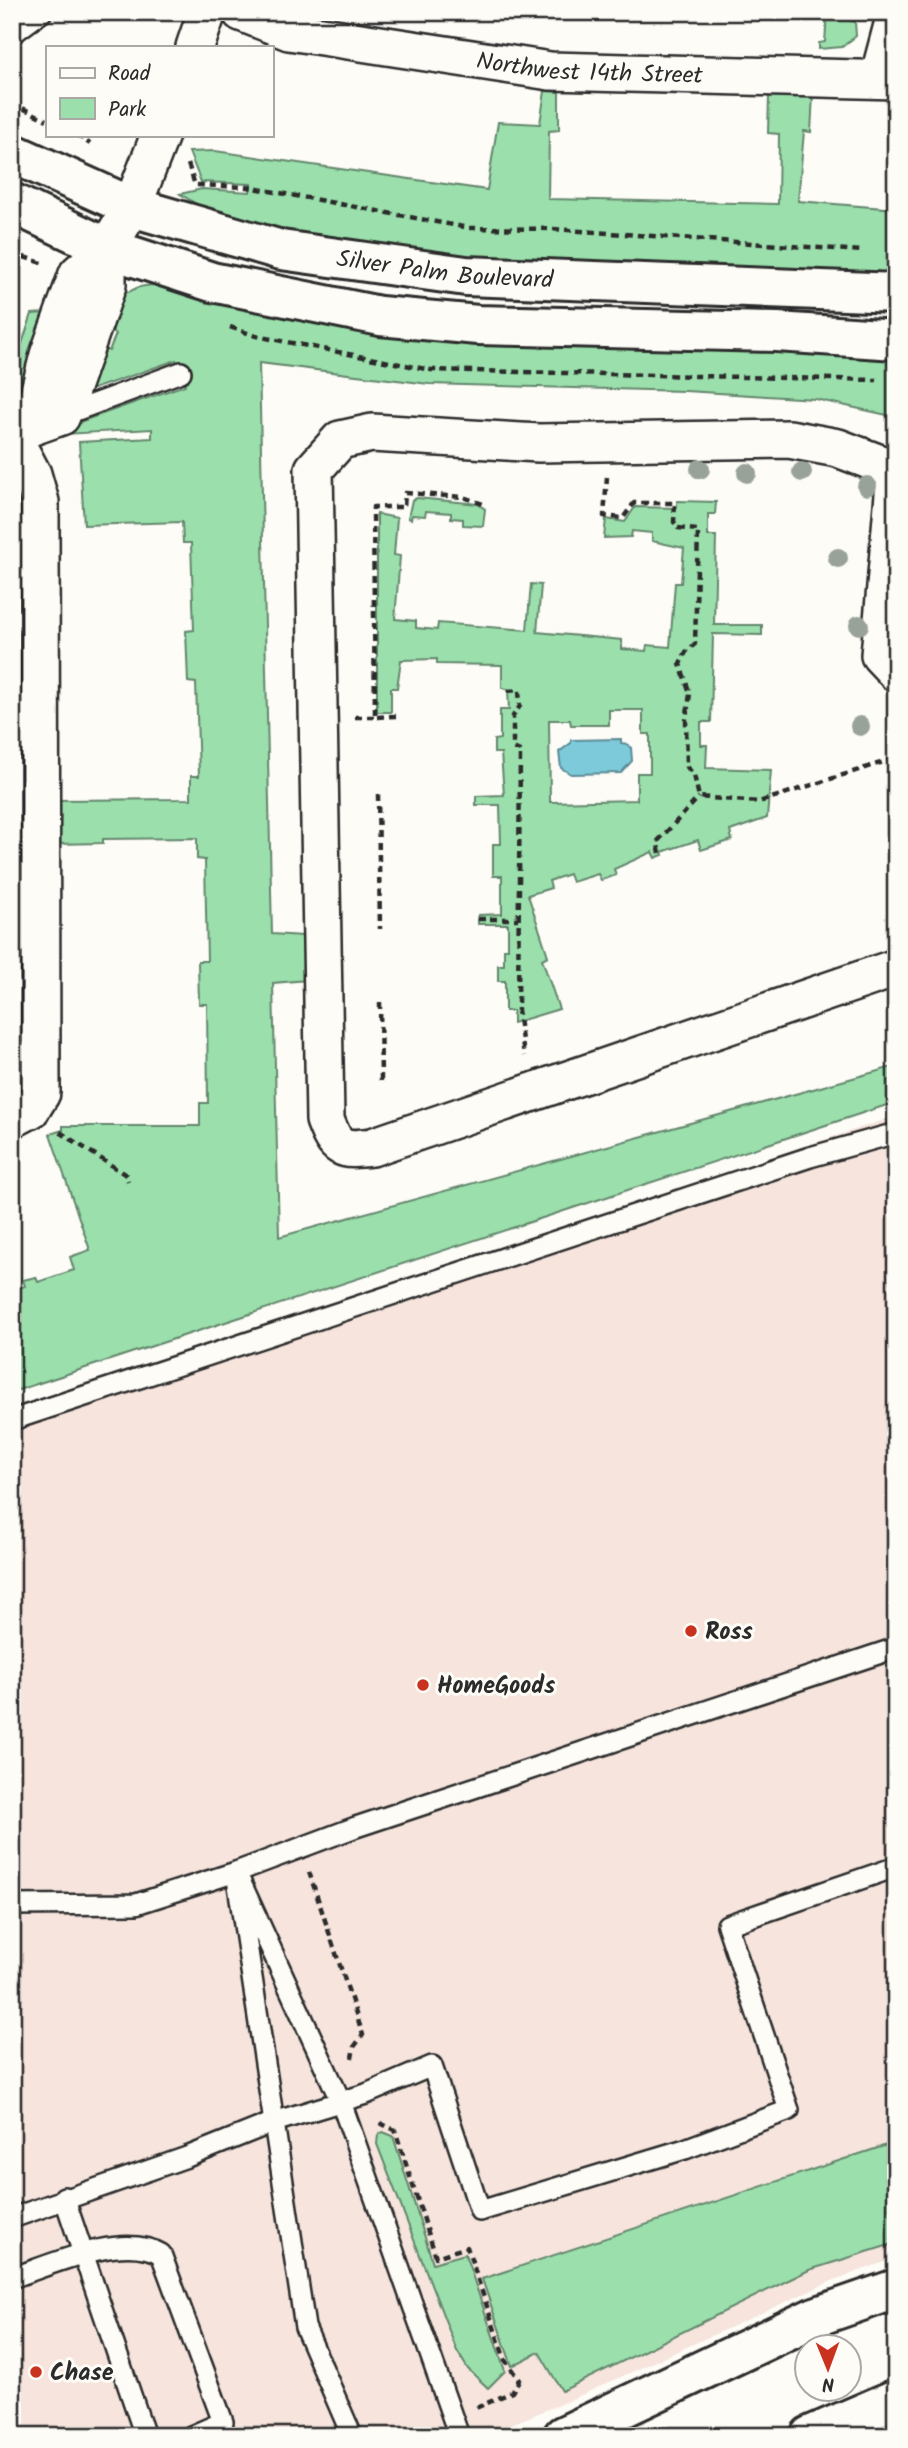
<svg xmlns="http://www.w3.org/2000/svg" width="908" height="2448" viewBox="0 0 908 2448" font-family="Kalam,sans-serif">
<rect width="100%" height="100%" fill="#fdfcf7"/>
<filter id="ink" filterUnits="userSpaceOnUse"><feTurbulence type="fractalNoise" baseFrequency=".0143" numOctaves="2"/><feDisplacementMap in="SourceGraphic" scale="14" xChannelSelector="R" yChannelSelector="G"/><feConvolveMatrix kernelMatrix="1 2 1 2 8 2 1 2 1" color-interpolation-filters="sRGB"/></filter>
<g filter="url(#ink)">
<polygon fill="#f6e4dd" points="896,1116 896,2258 834,2280 570,2400 482,2436 12,2436 12,1409"/>
<g fill="#9be0ac" stroke="#63866c" stroke-width="2" fill-rule="evenodd">
<polygon points="835,12 842,12 840,17 855,22 856,36 842,47 819,49 819,43 825,42 827,14 834,15"/>
<polygon points="545,91 559,92 559,130 549,131 548,199 778,204 779,134 768,133 769,95 813,94 811,132 804,131 798,201 896,209 896,275 786,268 486,261 333,241 208,211 180,194 202,189 250,192 251,184 201,182 189,152 215,151 487,190 498,122 540,124"/>
<polygon points="159,284 225,305 344,326 896,355 896,417 815,399 685,391 429,384 259,363 272,934 303,936 313,950 307,980 273,983 279,1237 896,1066 896,1102 12,1392 12,1291 25,1286 23,1280 36,1277 38,1282 74,1270 70,1257 90,1250 50,1134 63,1130 63,1126 200,1126 200,1103 208,1103 207,1004 199,1004 198,961 207,961 205,860 197,859 197,838 103,839 103,843 55,844 54,800 191,799 191,776 199,776 196,683 188,682 186,631 194,630 191,543 183,543 182,522 84,525 79,442 152,438 152,429 65,434 71,425 185,385 176,360 82,393 97,346 109,351 116,334 103,328 115,298 139,287"/>
<polygon points="45,313 27,395 12,408 12,373 32,314"/>
<polygon points="417,498 478,504 485,509 483,526 463,525 463,519 451,518 451,513 426,511 425,516 412,515 411,519 408,518 412,500"/>
<path d="M677,501L716,502L715,514H708V536H716L714,625H762V635L713,634L711,722H701V745H707L706,768L771,770L767,818L730,831L732,840L701,850L698,840L662,852L663,855L655,858L652,852L614,869L616,875L601,880L598,874L572,882L569,874L549,881L551,888L528,895L548,956L542,959L559,1009L513,1023V1011H505V981H498V965H504V949H508V924H478V915L502,914V876H493V844H501L500,805H476V796L504,795L501,753H494V740L500,739V710H509L508,689L502,688V665L437,664V659L401,660L397,688H391V712H377V514L397,518L394,555L400,556L395,619L416,621V628L437,630L438,623L527,630L531,584L541,585L537,632L622,640V649L646,651L647,645L670,647L675,583H681L684,548L652,541V533L632,531L631,537L604,538L606,519L625,522L635,507L677,508ZM609,710H643V734H650V773H637V800L550,802L549,720H570L571,725H609Z"/>
<polygon points="21,909 21,937 12,941 12,910"/>
<polygon points="12,1067 23,1067 23,1093 12,1110"/>
<polygon points="383,2132 393,2136 433,2263 465,2254 505,2371 488,2388 468,2369 457,2351 377,2144 378,2135"/>
<polygon points="896,2142 896,2243 809,2270 562,2391 539,2352 512,2366 482,2279"/>
</g>
<polygon fill="#7dcadb" stroke="#5c8a95" stroke-width="2" points="621,739 621,743 627,744 631,748 632,761 621,773 571,774 561,768 559,752 571,743 571,740"/>
<g fill="none" stroke-linecap="round" stroke-linejoin="round">
<g stroke="#2b2b2b" stroke-width="24">
<g id="service">
<polyline points="12,34 42,12"/>
<polyline points="61,416 181,372"/>
<polyline points="12,1420 810,1157 896,1133"/>
<polyline points="12,1905 136,1904 236,1872 356,1827 896,1648"/>
<polyline points="64,2197 145,2436"/>
<polyline points="12,2218 187,2157 274,2122 366,2094 432,2066 480,2211 685,2149 789,2110 727,1925 896,1867"/>
<path d="M12,2278C52,2264 122,2232 161,2254L223,2422L191,2436"/>
<polyline points="352,2436 305,2327 236,1872 341,2102 459,2436"/>
</g>
</g>
<g stroke="#2b2b2b" stroke-width="42">
<g id="minor">
<path id="s1" d="M241,12L289,31L550,71L896,80"/>
<polyline points="195,47 207,12"/>
<polyline points="879,78 896,14"/>
<polyline points="31,426 49,355 78,274 107,248 132,207 160,135"/>
<polyline points="13,433 61,416 107,285 107,248"/>
<polyline points="12,436 32,474 40,502 41,1093 31,1109 12,1119"/>
<path d="M896,470L838,448L789,439L539,443L372,433L340,440L314,469L325,1120C336,1149 341,1151 372,1147L896,968"/>
<polyline points="896,471 880,655 896,672"/>
</g>
</g>
<g stroke="#2b2b2b" stroke-width="44">
<g id="tertiary">
<path id="s2" d="M12,153L132,207L281,250L466,276L896,293"/>
<polyline points="12,203 107,248 212,282 380,316 478,325 777,332 896,340"/>
</g>
</g>
<g stroke="#2b2b2b" stroke-width="44">
<g id="trunk">
<polyline points="563,2436 815,2317 896,2289"/>
<polyline points="810,2436 896,2399"/>
</g>
</g>
<g stroke="#2b2b2b" stroke-width="4.5" stroke-dasharray="7 5" stroke-linecap="butt">
<polyline points="12,103 47,120"/>
<polyline points="77,135 90,144"/>
<polyline points="188,164 195,185 248,187 469,228 553,229 863,251"/>
<polyline points="12,253 42,263"/>
<polyline points="230,327 256,336 431,370 877,380"/>
<polyline points="607,477 604,516 623,518 634,503 675,503 674,522 678,528 698,530 695,644 686,652 680,664 690,694 686,720 687,767 694,775 699,797 759,802 896,758"/>
<polyline points="508,691 519,690 520,706 513,716 513,748 520,751 518,1010 524,1056"/>
<polyline points="396,716 375,717 373,507 404,507 405,493 463,497 486,505"/>
<polyline points="355,717 375,717"/>
<polyline points="378,794 380,929"/>
<polyline points="660,853 657,842 699,797"/>
<polyline points="478,919 518,919"/>
<polyline points="380,1002 381,1081"/>
<polyline points="60,1132 126,1175 128,1181"/>
<polyline points="309,1872 363,2035 354,2047 352,2058"/>
<polyline points="380,2123 395,2130 436,2257 467,2247 505,2360 519,2380 512,2392 476,2408"/>
<polyline points="411,2436 426,2429"/>
</g>
<use href="#service" stroke="#fdfcf7" stroke-width="19"/>
<use href="#minor" stroke="#fdfcf7" stroke-width="37"/>
<use href="#tertiary" stroke="#fdfcf7" stroke-width="38"/>
<use href="#trunk" stroke="#fdfcf7" stroke-width="38"/>
</g>
<g fill="#99a298">
<circle cx="700" cy="469" r="10"/>
<circle cx="802" cy="472" r="10"/>
<circle cx="747" cy="473" r="10"/>
<circle cx="867" cy="486" r="10"/>
<circle cx="838" cy="558" r="10"/>
<circle cx="859" cy="625" r="10"/>
<circle cx="860" cy="726" r="10"/>
</g>
</g>
<g fill="#c8321e" stroke="#fdfcf7" stroke-width="2.5">
<circle cx="691" cy="1631" r="7"/>
<circle cx="423" cy="1685" r="7"/>
<circle cx="36" cy="2372" r="7"/>
</g>
<g text-anchor="middle" stroke-width="6" stroke-linejoin="round" paint-order="stroke">
<g font-size="24" fill="#2b2b2b" stroke="#fdfcf7">
<text dy="8" stroke="none"><textPath href="#s1" startOffset="355">Northwest 14th Street</textPath></text>
<text dy="8" stroke="none"><textPath href="#s2" startOffset="452">Silver Palm Boulevard</textPath></text>
</g>
<g font-size="24" font-weight="bold" fill="#2b2b2b" stroke="#fdfcf7" text-anchor="start">
<text x="705" y="1639">Ross</text>
<text x="437" y="1693">HomeGoods</text>
<text x="50" y="2380">Chase</text>
</g>
</g>
<rect width="908" height="2448" fill="none" stroke="#fdfcf7" stroke-width="42"/>
<rect x="21" y="21" width="866" height="2406" fill="none" stroke="#2b2b2b" stroke-width="2.5" filter="url(#ink)"/>
<rect x="46" y="46" width="228" height="91" fill="#fdfcf7" stroke="#a9a8a5" stroke-width="2"/>
<rect x="60" y="68" width="35" height="10" fill="#fdfcf7" stroke="#a9a8a5" stroke-width="2"/>
<text x="108" y="80" font-size="21" fill="#2b2b2b">Road</text>
<rect x="60" y="98" width="35" height="21" fill="#9be0ac" stroke="#a9a8a5" stroke-width="2"/>
<text x="108" y="116" font-size="21" fill="#2b2b2b">Park</text>
<g transform="translate(828 2368) rotate(179)"><circle r="33" fill="#fdfcf7" stroke="#a9a8a5" stroke-width="2"/>
<path d="M0-5L12 26L0 18L-12 26Z" fill="#c8321e"/>
<text y="-10" font-size="19" font-weight="bold" text-anchor="middle" fill="#2b2b2b">N</text>
</g>
</svg>
